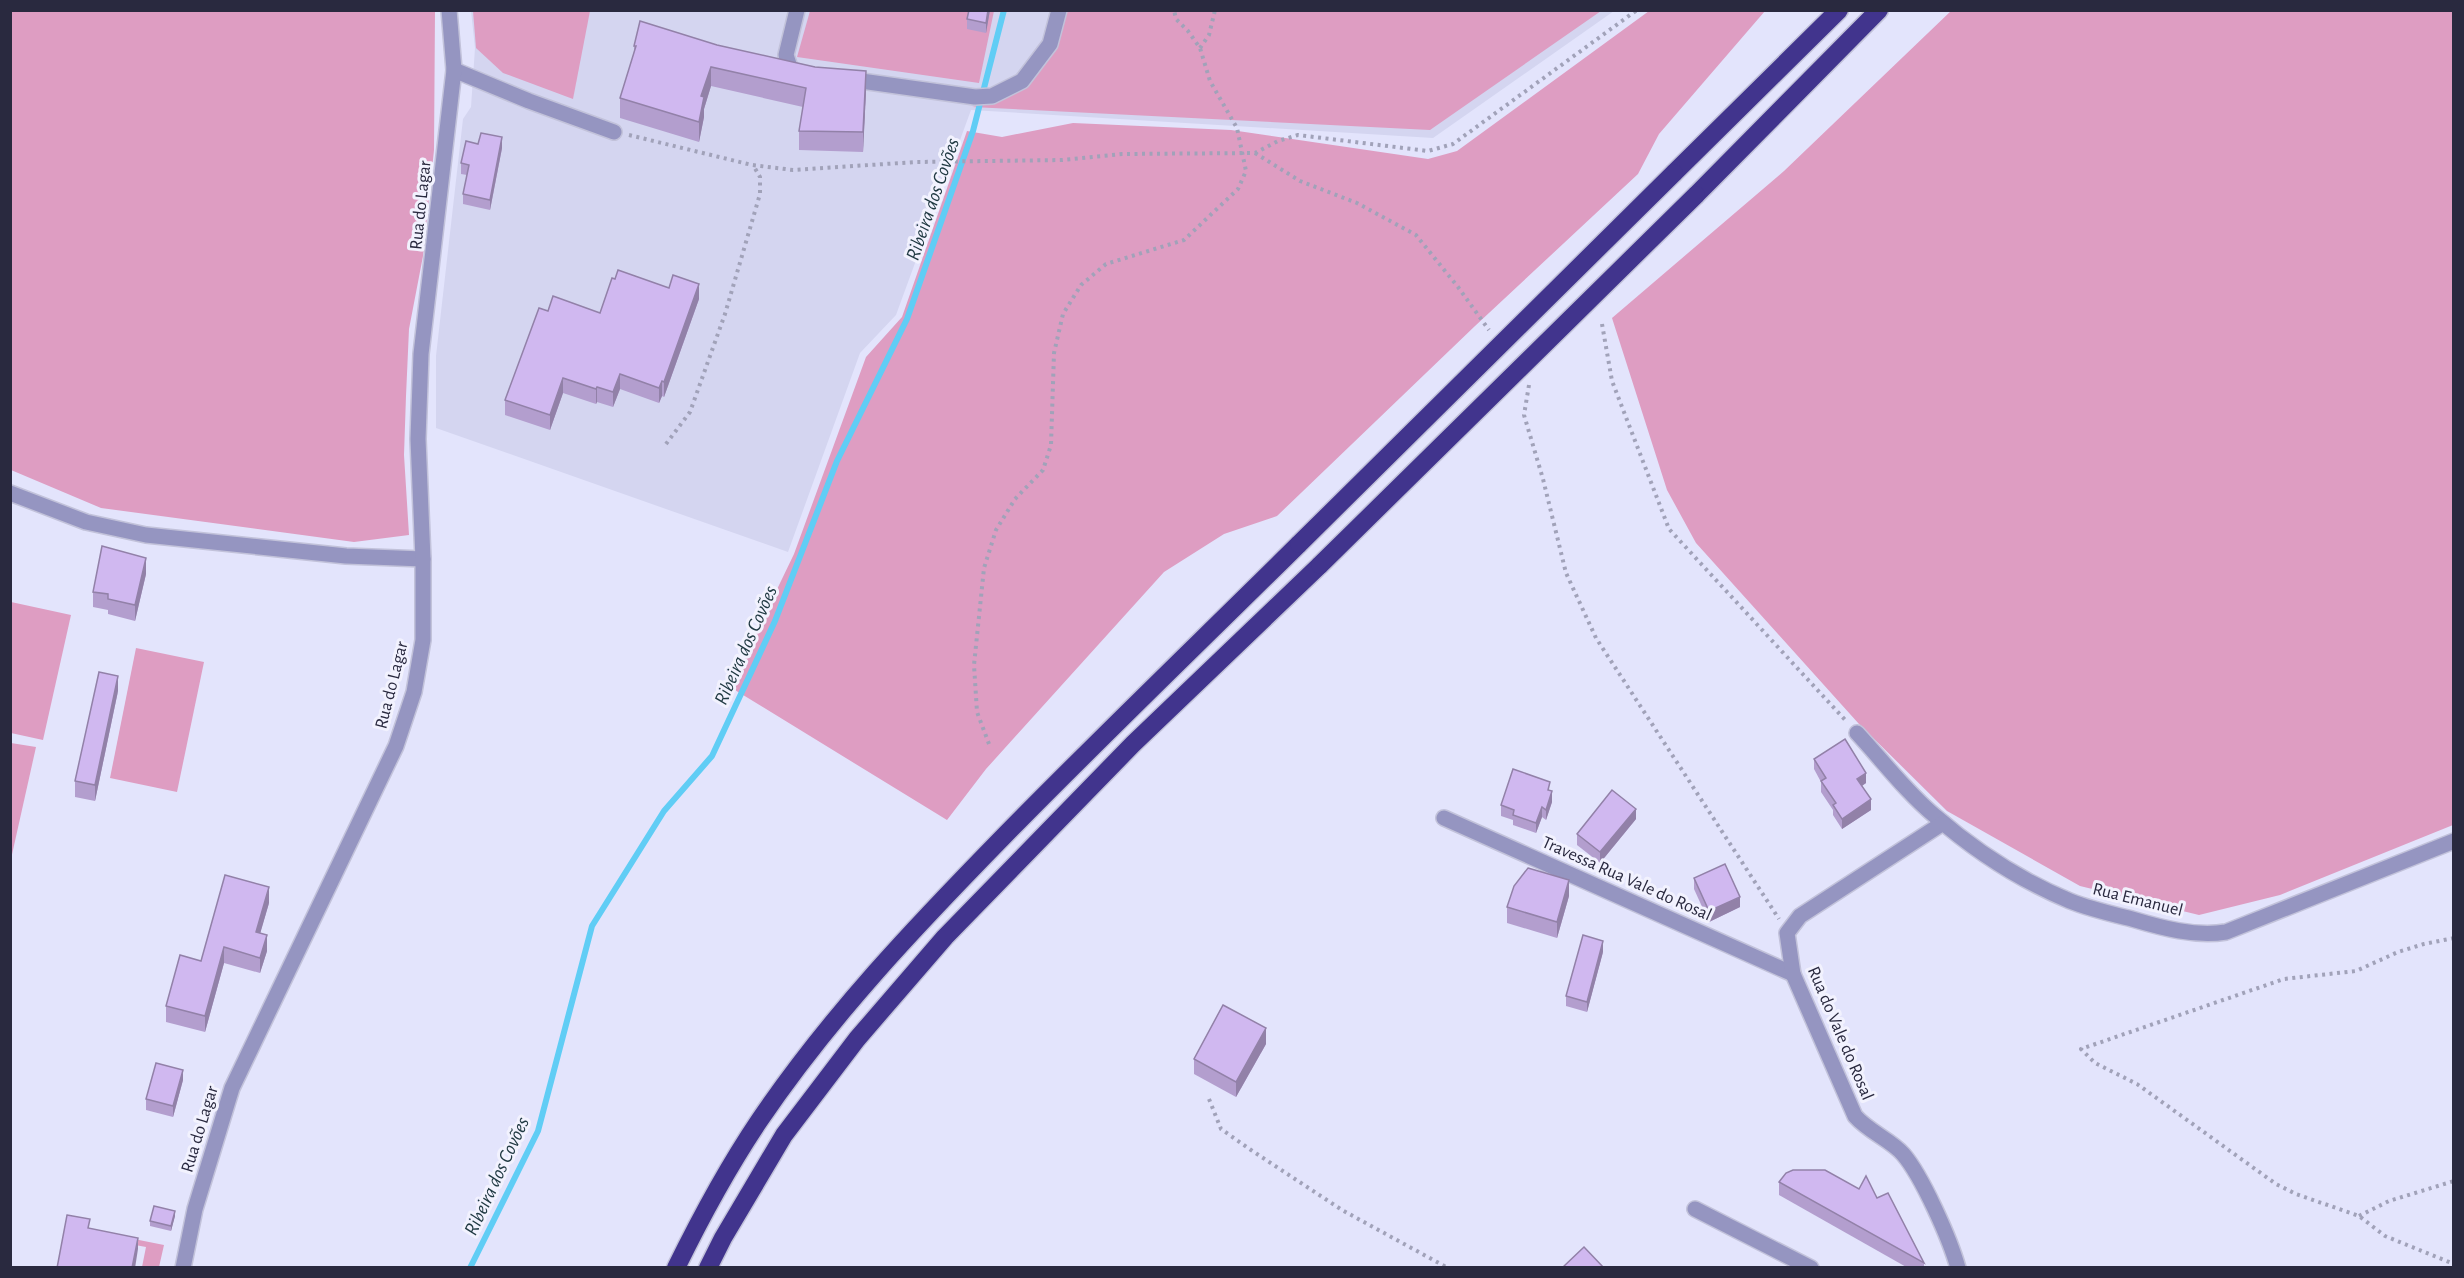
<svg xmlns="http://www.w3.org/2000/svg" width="2464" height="1278" viewBox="0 0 2464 1278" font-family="'Alegreya Sans',sans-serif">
<rect width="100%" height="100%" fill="#e3e4fc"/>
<polygon fill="#d4d5f0" points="471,11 1614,11 1433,138 971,110 896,315 860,353 788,552 436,428 436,356 463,119 471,107 475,48"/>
<g fill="#de9dc2">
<polygon points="1952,10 2453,11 2453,825 2280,895 2199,915 2080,886 1947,811 1859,724 1696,543 1667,490 1612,318 1784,171"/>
<polygon points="10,11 435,11 434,150 423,256 409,329 406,396 404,455 409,535 354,542 101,508 11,470"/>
<polygon points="473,11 590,11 573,99 503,73 476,48"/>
<polygon points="810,11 994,11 979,83 797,57"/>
<polygon points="1066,11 1601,11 1430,130 972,107 993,103 1025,87"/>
<polygon points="1649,11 1765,11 1659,134 1638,174 1475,326 1277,516 1224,534 1164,572 986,769 947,820 730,687 794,554 866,357 902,317 967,131 1002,137 1073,123 1231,130 1428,159 1457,151"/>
<polygon points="11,602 71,615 43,740 11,733"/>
<polygon points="136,648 204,662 177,792 110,778"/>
<polygon points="11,743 36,747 11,859 10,743"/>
<polygon points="114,1235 164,1245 159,1267 142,1267 146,1247 108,1240"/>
</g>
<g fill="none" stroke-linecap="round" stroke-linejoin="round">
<polyline stroke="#60cdf5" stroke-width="6" points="470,1268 538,1131 592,926 664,811 712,756 775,621 837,461 907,319 973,131 1004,10"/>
<g stroke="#c2c2da" stroke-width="18">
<g id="minor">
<polyline points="797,10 786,55 791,70 799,72"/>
<polyline points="454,70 529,101 614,132"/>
<polyline points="847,79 975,97 992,96 1022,81 1050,44 1059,10"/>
<polyline points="10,493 86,522 146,535 346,556 423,559"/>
<path d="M1857,733C1882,760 1907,793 1935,816C1974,850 2022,881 2070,901C2090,909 2112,914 2132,919C2162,928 2195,937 2226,932L2454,841"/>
<polyline points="1444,818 1793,974"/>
<path d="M1943,823L1800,916L1787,933L1793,974L1855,1116C1869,1132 1891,1140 1903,1154C1922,1176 1950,1239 1958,1268"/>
<polyline points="1695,1209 1811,1268"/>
<polyline points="183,1268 195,1209 232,1088 396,746 414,692 423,640 423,559 418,439 421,354 454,70 449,10"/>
</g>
</g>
<g stroke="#c2c2da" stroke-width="21">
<g id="highway">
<polyline points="1674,173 1839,10"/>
<polyline points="1696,195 1879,10"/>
<path d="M676,1268C701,1217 728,1167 759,1121C830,1016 917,925 1004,836C1101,737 1201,641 1299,544"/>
<polyline points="708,1268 723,1238 784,1135 857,1039 945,937 1133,744 1320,565"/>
</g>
</g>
<g stroke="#a1a2b9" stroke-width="4" stroke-dasharray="3 4.5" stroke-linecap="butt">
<polyline points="1200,48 1209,35 1215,10"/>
<polyline points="629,135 752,165 793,170 916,162 1062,160 1122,154 1255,153 1278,141 1298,135 1428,151 1453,144 1637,10"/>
<polyline points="1255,153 1300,181 1357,203 1416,235 1458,287 1489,330"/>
<polyline points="1602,324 1612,381 1669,529 1847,722"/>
<polyline points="1529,385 1524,415 1543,479 1566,573 1596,638 1779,919"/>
<polyline points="666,444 690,412 725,314 760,194 760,177 753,165"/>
<polyline points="989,744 977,712 974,665 984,568 996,530 1015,499 1043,470 1051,445 1054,353 1063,314 1081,285 1106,264 1184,240 1238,189 1246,171 1237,128 1210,81 1200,48 1188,31 1176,19 1174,10"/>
<polyline points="2454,938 2424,944 2398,952 2356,971 2284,979 2081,1049 2095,1063 2137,1084 2276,1184 2296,1194 2359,1216 2385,1236 2454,1264"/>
<polyline points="1209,1099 1221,1129 1251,1150 1342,1210 1448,1268"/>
<polyline points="2359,1216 2389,1201 2454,1181"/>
</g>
<use href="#minor" stroke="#9595c1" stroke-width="15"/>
<use href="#highway" stroke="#41348d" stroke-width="18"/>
<g stroke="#c2c2da" stroke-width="21" stroke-linecap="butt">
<g id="highway-bridge">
<polyline points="1299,544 1674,173"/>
<polyline points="1320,565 1696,195"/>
</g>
</g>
<use href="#highway-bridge" stroke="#41348d" stroke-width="18"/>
</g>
<g fill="#b39ece">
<polygon points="990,10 986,33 967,29 967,19"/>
<polygon points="634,46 866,91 863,152 799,150 799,131 803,107 711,86 704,109 704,117 699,142 620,118 620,98 634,52"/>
<polygon points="502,148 490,210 463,204 463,194 467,175 461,174 461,163"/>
<polygon points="699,299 664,397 662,396 659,403 620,389 613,407 597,402 596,404 563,393 550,430 505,415 505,400 548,311 600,313"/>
<polygon points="146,574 135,621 108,614 108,610 93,607 93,592"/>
<polygon points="118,691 95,801 75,797 75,781"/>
<polygon points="1814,759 1866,783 1862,786 1871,810 1842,829 1833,815 1833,810 1821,792 1821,782 1814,769"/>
<polygon points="1550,791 1552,802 1546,820 1542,817 1536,833 1513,825 1513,820 1501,816 1501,805"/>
<polygon points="1636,819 1600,863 1577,845 1577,834"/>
<polygon points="1694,878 1740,907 1709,922 1694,889"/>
<polygon points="1569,896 1557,938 1507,923 1507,907"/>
<polygon points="269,903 260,933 267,951 260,973 224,963 205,1032 166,1022 166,1006 201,961"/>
<polygon points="1603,952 1587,1012 1566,1006 1566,996"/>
<polygon points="1266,1044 1236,1097 1194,1074 1194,1059"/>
<polygon points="183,1080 173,1117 146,1110 146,1099"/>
<polygon points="1779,1182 1859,1189 1877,1198 1924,1263 1924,1268 1908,1268 1779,1195"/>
<polygon points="175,1216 171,1231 150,1226 150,1221"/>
</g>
<g fill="#9281a8">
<polygon points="988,10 990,10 986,33 986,23"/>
<polygon points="711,67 711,86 704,109 704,117 699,142 699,122 701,96"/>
<polygon points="866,71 866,91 863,152 863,132"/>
<polygon points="502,137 502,148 490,210 490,200"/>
<polygon points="699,284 699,299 664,397 664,382"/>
<polygon points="620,374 620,389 613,407 613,392"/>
<polygon points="563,378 563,393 550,430 550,415"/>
<polygon points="662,381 662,396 659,403 659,388"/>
<polygon points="597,387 597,402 596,404 596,389"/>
<polygon points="146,558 146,574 135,621 135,605"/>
<polygon points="118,676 118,691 95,801 95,785"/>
<polygon points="1866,773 1866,783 1857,789 1857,779"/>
<polygon points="1552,791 1552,802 1546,820 1546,810"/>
<polygon points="1871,799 1871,810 1842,829 1842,819"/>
<polygon points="1542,807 1542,817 1536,833 1536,823"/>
<polygon points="1636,809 1636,819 1600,863 1600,852"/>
<polygon points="1569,880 1569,896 1557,938 1557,922"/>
<polygon points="269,887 269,903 256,948 256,932"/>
<polygon points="1740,897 1740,907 1709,922 1709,911"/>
<polygon points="267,935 267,951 260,973 260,958"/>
<polygon points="1603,941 1603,952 1587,1012 1587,1002"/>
<polygon points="224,947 224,963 205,1032 205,1016"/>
<polygon points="1266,1028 1266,1044 1236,1097 1236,1082"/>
<polygon points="183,1070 183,1080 173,1117 173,1106"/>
<polygon points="175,1211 175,1216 171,1231 171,1226"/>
<polygon points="138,1238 138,1249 135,1268 132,1268"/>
</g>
<g fill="#d0b8f0" stroke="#9281a8" stroke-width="1.5">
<polygon points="969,10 988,10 986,23 967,19"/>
<polygon points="640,21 717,45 815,67 866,71 863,132 799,131 806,88 711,67 701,96 704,97 699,122 620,98 636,46 634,46"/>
<polygon points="481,133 502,137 490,200 463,194 469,165 461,163 466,141 478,144"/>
<polygon points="618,270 669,288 673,275 699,284 664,382 662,381 659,388 620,374 613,392 597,387 596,389 563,378 550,415 505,400 539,308 548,311 553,296 600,313 612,278 615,279"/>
<polygon points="102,546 146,558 135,605 108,599 108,594 93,592"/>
<polygon points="99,672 118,676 95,785 75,781"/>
<polygon points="1845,739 1866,773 1857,779 1871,799 1842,819 1833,805 1836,803 1821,781 1826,778 1814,759"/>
<polygon points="1513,769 1550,782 1548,790 1552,791 1546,810 1542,807 1536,823 1513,815 1514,810 1501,805"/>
<polygon points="1612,790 1636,809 1600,852 1577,834"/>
<polygon points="1725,864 1740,897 1709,911 1694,878"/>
<polygon points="1528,868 1569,880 1557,922 1507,907 1514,886"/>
<polygon points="225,875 269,887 256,932 267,935 260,958 224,947 205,1016 166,1006 180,955 201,961"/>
<polygon points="1583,935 1603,941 1587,1002 1566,996"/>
<polygon points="1223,1005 1266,1028 1236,1082 1194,1059"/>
<polygon points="156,1063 183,1070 173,1106 146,1099"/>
<polygon points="1793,1170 1825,1170 1859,1189 1866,1176 1877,1198 1888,1193 1924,1263 1779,1182 1786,1173"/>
<polygon points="154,1206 175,1211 171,1226 150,1221"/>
<polygon points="67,1215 90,1219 88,1228 138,1238 132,1268 57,1268"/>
<polygon points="1584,1247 1604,1268 1562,1268"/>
</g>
<g text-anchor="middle" stroke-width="6" stroke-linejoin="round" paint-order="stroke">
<g font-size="18" fill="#29293f" stroke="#f2f2fe">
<text transform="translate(420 205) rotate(-84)" y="6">Rua do Lagar</text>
<text transform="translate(391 685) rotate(-76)" y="6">Rua do Lagar</text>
<text transform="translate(1627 878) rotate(24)" y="6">Travessa Rua Vale do Rosal</text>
<text transform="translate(2138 899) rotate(14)" y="6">Rua Emanuel</text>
<text transform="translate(1841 1033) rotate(67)" y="6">Rua do Vale do Rosal</text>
<text transform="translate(199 1129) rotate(-73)" y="6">Rua do Lagar</text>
</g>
<g font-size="20" font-style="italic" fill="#213a43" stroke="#f2f2fe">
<text transform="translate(932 199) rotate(-71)" y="7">Ribeira dos Covões</text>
<text transform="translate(745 645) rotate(-66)" y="7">Ribeira dos Covões</text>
<text transform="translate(496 1176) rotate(-65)" y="7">Ribeira dos Covões</text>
</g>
</g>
<rect width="2464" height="1278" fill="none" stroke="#29293f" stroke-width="24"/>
</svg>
